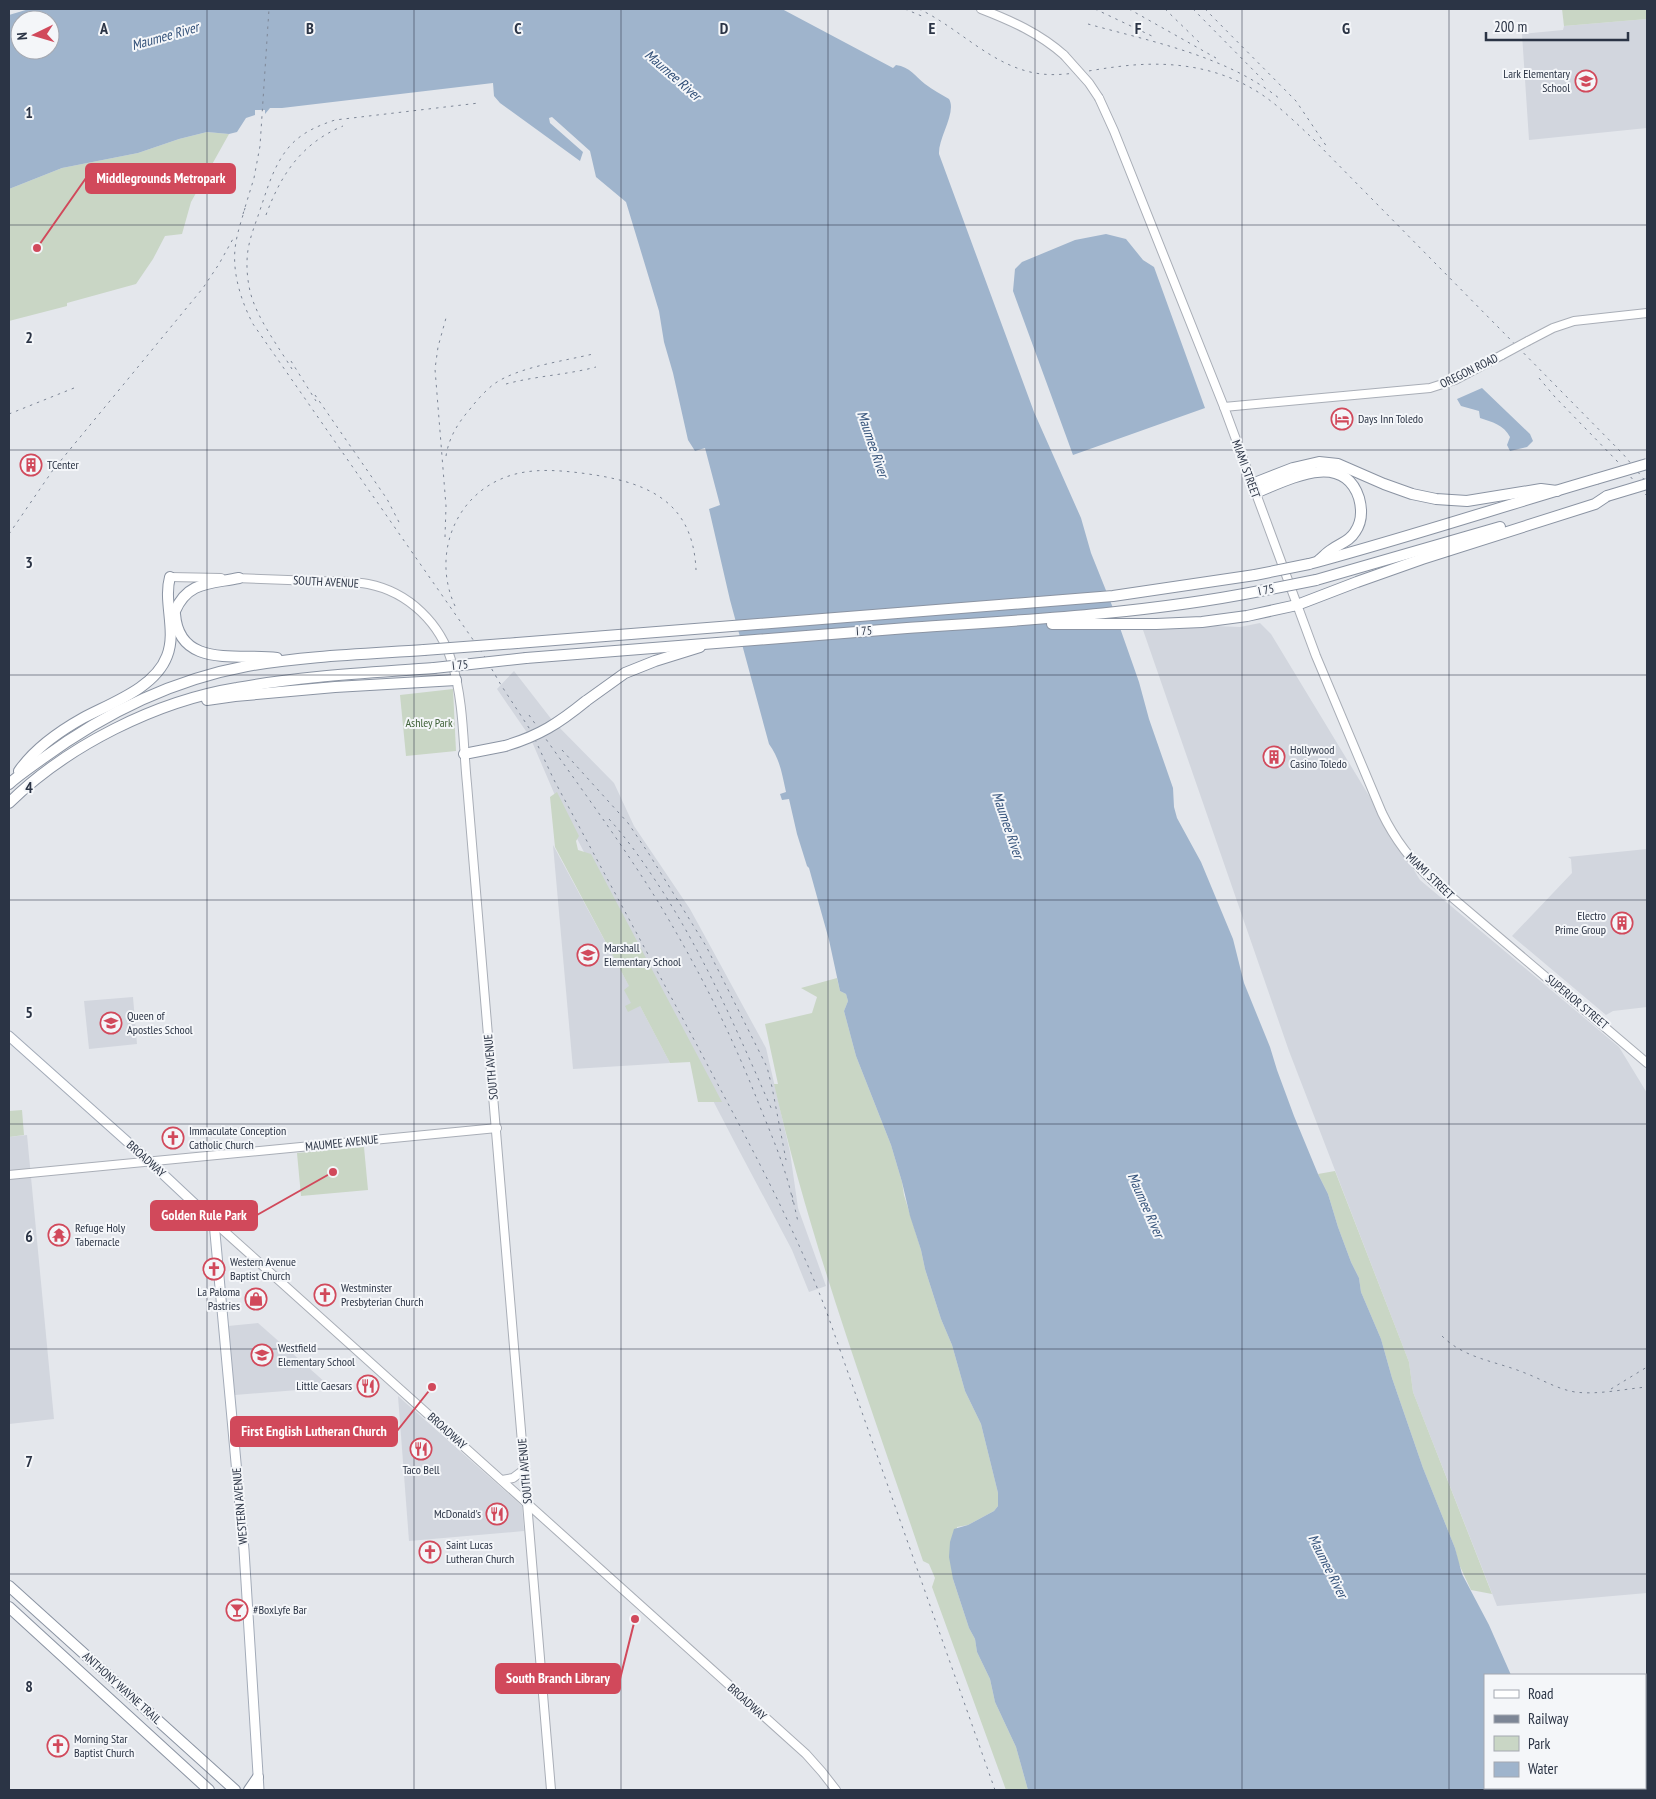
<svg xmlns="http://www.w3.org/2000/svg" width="1656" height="1799" viewBox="0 0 1656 1799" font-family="'PT Sans Narrow',sans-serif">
<rect width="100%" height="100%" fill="#e4e7ec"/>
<g fill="#d2d6de">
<polygon points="1647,19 1647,128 1529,140 1522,34 1563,30 1564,26"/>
<polygon points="1260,623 1271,634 1420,880 1619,1047 1647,1093 1647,1593 1497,1606 1413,1392 1409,1362 1289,1051 1142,627 1162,628 1216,626 1240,627"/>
<polygon points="514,671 552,720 614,783 634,826 690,909 766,1048 790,1152 798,1208 826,1286 809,1292 792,1250 734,1141 557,800 530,737 497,689"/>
<polygon points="553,845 640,1006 670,1063 573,1069"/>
<polygon points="1647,849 1647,1007 1613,1011 1606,1015 1512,936 1572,873 1571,859 1568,857"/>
<polygon points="133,997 137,1044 89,1049 84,1001"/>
<polygon points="27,1135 54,1419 9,1424 9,1137"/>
<polygon points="258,1323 326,1383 322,1388 235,1395 228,1326"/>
<polygon points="398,1396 522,1506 524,1531 409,1541"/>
</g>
<g fill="#c9d6c5">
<polygon points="1562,9 1647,9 1647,19 1564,26"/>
<polygon points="207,132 229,134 191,202 182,234 165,236 153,259 136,284 67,303 67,306 9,321 9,189 62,168 138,153 179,139"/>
<polygon points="453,689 456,751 406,756 400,695"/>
<polygon points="557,792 579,836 576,841 578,850 591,854 722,1102 698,1102 690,1062 670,1063 640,1006 628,1012 625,1006 631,1003 624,990 629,986 555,847 550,797"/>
<path d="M837,978L840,991L846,994L848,1001L844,1011L856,1056L891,1145L902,1182L904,1195L921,1250L925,1269L941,1319L952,1345L965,1391L981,1424L998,1493V1506L994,1511L968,1525L957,1527L953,1579L969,1628L975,1639L977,1652L990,1679L995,1702L1016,1747L1028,1790H1006L932,1587L935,1578L929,1564L923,1561C870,1403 811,1246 774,1084H778L765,1024L812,1013L817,997L801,988Z"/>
<polygon points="22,1110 24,1135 9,1137 9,1111"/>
<polygon points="364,1147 368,1190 301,1196 297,1153"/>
<polygon points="1335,1171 1409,1362 1413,1392 1492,1594 1471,1590 1458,1562 1455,1548 1423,1468 1392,1378 1381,1339 1361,1292 1359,1278 1351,1262 1338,1227 1328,1194 1318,1174"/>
</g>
<g fill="#9fb4cc" fill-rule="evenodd">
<path d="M29,9H782L893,68L896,65C910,67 915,76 925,84C933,90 941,94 949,99C957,112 938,138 939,154L1034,412L1081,518L1091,553L1113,608L1139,682L1149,719L1173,788L1174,807L1177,818L1201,862L1233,939L1244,983L1270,1047L1277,1070L1294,1116L1318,1174L1328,1194L1338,1227L1351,1262L1359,1278L1361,1292L1381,1339L1392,1378L1423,1468L1455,1548L1462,1574L1489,1625L1511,1675H1485V1788H1560L1561,1790H1028L1016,1747L995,1702L990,1679L977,1652L975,1639L969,1628L953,1579L949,1557L950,1542L954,1529L968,1525L994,1511L998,1506V1493L981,1424L965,1391L952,1345L941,1319L925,1269L921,1250L910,1216L902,1182L891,1145L856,1056L844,1011L848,1001L846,994L840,991L829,940L809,868L807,866L797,834L789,799L782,800L780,794L786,792C782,774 780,759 769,744L730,600L709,509L720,505L705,448L695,451L688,440L673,373L664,342L659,311L626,202L596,177L590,151L552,117L549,118L550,123L583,152L580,161L500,103L494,96L493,83L282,108H270L265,114V110H255V115L246,118L237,132L229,134L207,132L179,139L138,153L62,168L9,189V15ZM20,20H50V50H20Z"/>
<polygon points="1106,234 1126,239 1143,260 1154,267 1205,408 1073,455 1013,291 1015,269 1022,262 1075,240"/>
<path d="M1482,388L1530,434L1533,441L1527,447L1510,451L1507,445L1510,437C1504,425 1492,422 1480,418L1479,411L1461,406L1457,399Z"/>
</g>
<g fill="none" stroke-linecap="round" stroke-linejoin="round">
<g stroke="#a9aeb7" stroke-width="10">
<g id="secondary">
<path d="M981,9C1012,21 1039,33 1064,55"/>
<path d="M1099,98L1114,131L1224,407L1316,656L1382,813C1395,840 1412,862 1434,882L1647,1063"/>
<polyline points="1528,341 1553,328 1574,321 1647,313"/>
<polyline points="1224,407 1430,388 1455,380 1502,355"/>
<polyline points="170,577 221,578"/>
<path d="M235,578C261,579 288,580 315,581C332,581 351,581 368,584C409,592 441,624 452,663C464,702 463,745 467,784L551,1790"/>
<polyline points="9,1175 497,1128"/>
<polyline points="214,1222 806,1754 822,1772 836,1790"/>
<polyline points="502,1480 513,1478 525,1469"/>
</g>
</g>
<g stroke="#a3abb8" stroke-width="11">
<polyline id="primary" points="9,1036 149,1161 214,1222 244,1550 259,1790"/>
</g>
<g stroke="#8b94a3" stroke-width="12">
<g id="highway">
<polyline points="1252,484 1293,468 1319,462 1338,464 1384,484 1412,494 1436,499 1467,501 1541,489 1557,491"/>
<path d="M1255,493C1286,481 1343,449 1359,498C1362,509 1362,522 1355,532C1349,542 1340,543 1331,550C1327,552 1323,557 1319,560"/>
<path d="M1309,564C1406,538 1500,507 1596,479"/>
<polyline points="1316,580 1500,527"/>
<path d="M175,611C188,581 210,584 239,578"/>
<path d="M175,614C179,669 238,653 277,658"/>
<polyline points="1052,624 1156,624 1202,622 1247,616 1297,605 1357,582 1422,559 1595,504 1607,496"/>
<polyline points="517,643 1113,596 1255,575"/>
<path d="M526,658C653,647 780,637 907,628C1025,620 1143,614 1260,591"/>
<polyline points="207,700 235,696 335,687 456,680"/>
<polyline points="586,701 625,673 655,661 700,647"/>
<polyline points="464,754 505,746"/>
<path d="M19,771C35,748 58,732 83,718C111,703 155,688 167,656C177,631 163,602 170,577"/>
<path d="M9,784C19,775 31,767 42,759C103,714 172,680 247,666C305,656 365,654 424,650"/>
<path d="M9,803C67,746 156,701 237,688C302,676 368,673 434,668"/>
<polyline points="9,1586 235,1790"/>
<polyline points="9,1607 209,1790"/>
<polyline points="249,1790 258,1777"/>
</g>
</g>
<use href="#secondary" stroke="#fff" stroke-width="8"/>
<use href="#primary" stroke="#fff" stroke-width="9"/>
<use href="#highway" stroke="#fff" stroke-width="10"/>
<g stroke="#7d8696" stroke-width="1" stroke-dasharray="2.5 5" stroke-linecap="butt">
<polyline points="905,9 924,17"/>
<path d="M919,9C959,28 991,65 1035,73C1061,78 1089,70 1115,67C1166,60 1217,65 1261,94C1279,106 1295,122 1310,136L1623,454L1647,483"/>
<polyline points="1095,9 1154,37"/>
<polyline points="1129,9 1216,58"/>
<polyline points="1165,9 1202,45"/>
<polyline points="1193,9 1265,82"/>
<polyline points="1205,9 1296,101 1327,147"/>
<path d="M1088,24C1153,42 1227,56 1280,99"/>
<path d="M245,208C242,219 238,230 236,242C231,269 240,299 253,324L483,654L501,685L531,731L554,780C602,869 650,958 698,1047C744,1134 792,1220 827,1313L995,1790"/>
<polyline points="243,214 254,178 260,146 269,9"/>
<path d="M266,215C281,174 302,143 343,126"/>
<polyline points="291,361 316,401"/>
<path d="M292,369C278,346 256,317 250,291C247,278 246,263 248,250C250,237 255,225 259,213C267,190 273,166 289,147C301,133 317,126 335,120L479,103"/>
<polyline points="1539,378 1555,397 1617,461 1647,496"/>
<path d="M506,384C535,376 566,375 596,367"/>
<polyline points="315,395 387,499 401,526"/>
<polyline points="9,414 74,388"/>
<path d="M446,456C449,437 458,423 470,409C477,400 485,391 494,384C518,367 564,361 593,354"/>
<polyline points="9,534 53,470 203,288 219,264 234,237"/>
<polyline points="445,537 446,506 435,369 438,347 446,318"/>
<path d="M455,606C432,556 454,496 506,477C530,468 556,470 581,473C643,481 693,498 696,570"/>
<path d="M529,715C573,778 620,840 660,905C698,968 731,1033 758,1102C771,1134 786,1168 793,1202"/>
<polyline points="562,750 628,823 649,854 706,946 767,1067 772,1087 786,1160"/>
<path d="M609,819C629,841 646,866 663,892C707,961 739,1035 772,1110"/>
<polyline points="792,1195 798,1222"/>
<path d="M1442,1336C1465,1359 1496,1361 1525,1373C1541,1379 1557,1389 1575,1392C1598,1395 1624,1389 1647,1387"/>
<polyline points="1611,1389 1647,1367"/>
</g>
<g stroke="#a9aeb7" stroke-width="10" stroke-linecap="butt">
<g id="secondary-bridge">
<polyline points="1064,55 1089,83 1099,98"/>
<polyline points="1502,355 1528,341"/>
</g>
</g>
<g stroke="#8b94a3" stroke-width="12" stroke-linecap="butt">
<g id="highway-bridge">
<polyline points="1596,479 1647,464"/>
<polyline points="1607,496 1647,484"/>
<polyline points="1255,575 1309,564"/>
<polyline points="1260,591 1316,580"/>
<polyline points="424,650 517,643"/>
<polyline points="434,668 526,658"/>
<path d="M505,746C539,736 559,723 586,701"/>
</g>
</g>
<use href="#secondary-bridge" stroke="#fff" stroke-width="8"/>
<use href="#highway-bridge" stroke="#fff" stroke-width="10"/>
</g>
<path fill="none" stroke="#2b3445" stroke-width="1" stroke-opacity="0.55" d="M207,9V1790M414,9V1790M621,9V1790M828,9V1790M1035,9V1790M1242,9V1790M1449,9V1790M9,225H1647M9,450H1647M9,675H1647M9,900H1647M9,1124H1647M9,1349H1647M9,1574H1647"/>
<defs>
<g id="school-ring" transform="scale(1.125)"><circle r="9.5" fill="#f4f6f9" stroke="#d1495b" stroke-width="1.5"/><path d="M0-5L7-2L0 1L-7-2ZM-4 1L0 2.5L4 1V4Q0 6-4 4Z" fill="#d1495b"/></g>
<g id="hotel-ring" transform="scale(1.125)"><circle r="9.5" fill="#f4f6f9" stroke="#d1495b" stroke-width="1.5"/><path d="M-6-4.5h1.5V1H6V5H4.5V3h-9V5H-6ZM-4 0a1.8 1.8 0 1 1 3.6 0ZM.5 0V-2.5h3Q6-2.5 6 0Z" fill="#d1495b"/></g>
<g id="building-ring" transform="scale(1.125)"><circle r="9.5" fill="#f4f6f9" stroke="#d1495b" stroke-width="1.5"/><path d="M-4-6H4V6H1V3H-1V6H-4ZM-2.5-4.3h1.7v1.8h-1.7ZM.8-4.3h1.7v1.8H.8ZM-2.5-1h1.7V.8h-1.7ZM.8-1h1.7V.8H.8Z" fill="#d1495b"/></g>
<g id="church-ring" transform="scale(1.125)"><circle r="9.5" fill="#f4f6f9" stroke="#d1495b" stroke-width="1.5"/><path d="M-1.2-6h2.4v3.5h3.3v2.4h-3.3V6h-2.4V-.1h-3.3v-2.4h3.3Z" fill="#d1495b"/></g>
<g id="temple-ring" transform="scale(1.125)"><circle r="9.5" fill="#f4f6f9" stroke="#d1495b" stroke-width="1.5"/><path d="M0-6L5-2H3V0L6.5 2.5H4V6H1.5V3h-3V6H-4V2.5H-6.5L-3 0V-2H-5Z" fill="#d1495b"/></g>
<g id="shop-ring" transform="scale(1.125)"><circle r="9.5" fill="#f4f6f9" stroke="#d1495b" stroke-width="1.5"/><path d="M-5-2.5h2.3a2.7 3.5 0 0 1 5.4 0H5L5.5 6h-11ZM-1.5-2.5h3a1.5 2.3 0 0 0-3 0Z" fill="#d1495b"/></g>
<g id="restaurant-ring" transform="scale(1.125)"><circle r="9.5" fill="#f4f6f9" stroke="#d1495b" stroke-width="1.5"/><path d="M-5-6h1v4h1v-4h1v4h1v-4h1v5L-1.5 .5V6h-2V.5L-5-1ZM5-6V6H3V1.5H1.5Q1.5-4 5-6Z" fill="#d1495b"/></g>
<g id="bar-ring" transform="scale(1.125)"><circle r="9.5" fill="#f4f6f9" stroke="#d1495b" stroke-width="1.5"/><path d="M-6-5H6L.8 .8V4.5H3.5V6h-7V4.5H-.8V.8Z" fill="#d1495b"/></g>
</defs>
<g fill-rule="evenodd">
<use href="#school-ring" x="1586" y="81"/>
<use href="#hotel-ring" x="1342" y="419"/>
<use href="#building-ring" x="31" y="465"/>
<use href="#building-ring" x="1274" y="757"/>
<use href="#building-ring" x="1622" y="923"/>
<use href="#school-ring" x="588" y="955"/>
<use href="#school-ring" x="111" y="1023"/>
<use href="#church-ring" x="173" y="1138"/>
<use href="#temple-ring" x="59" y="1235"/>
<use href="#church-ring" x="214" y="1269"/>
<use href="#church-ring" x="325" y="1295"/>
<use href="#shop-ring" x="256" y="1299"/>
<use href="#school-ring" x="262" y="1355"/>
<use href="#restaurant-ring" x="368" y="1386"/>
<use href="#restaurant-ring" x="421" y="1449"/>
<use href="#restaurant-ring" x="497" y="1514"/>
<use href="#church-ring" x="430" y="1552"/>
<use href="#bar-ring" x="237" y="1610"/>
<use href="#church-ring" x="58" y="1746"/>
</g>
<g text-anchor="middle" stroke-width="4" stroke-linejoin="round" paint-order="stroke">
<g font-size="12" fill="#2b3445" stroke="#f4f6f9" text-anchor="start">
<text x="1570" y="78" text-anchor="end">Lark Elementary<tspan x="1570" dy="14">School</tspan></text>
<text x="1358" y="423">Days Inn Toledo</text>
<text x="47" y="469">TCenter</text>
<text x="1290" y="754">Hollywood<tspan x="1290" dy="14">Casino Toledo</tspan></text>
<text x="1606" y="920" text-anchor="end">Electro<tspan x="1606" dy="14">Prime Group</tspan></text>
<text x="604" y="952">Marshall<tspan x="604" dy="14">Elementary School</tspan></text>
<text x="127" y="1020">Queen of<tspan x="127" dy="14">Apostles School</tspan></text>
<text x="189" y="1135">Immaculate Conception<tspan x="189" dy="14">Catholic Church</tspan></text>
<text x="75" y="1232">Refuge Holy<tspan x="75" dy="14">Tabernacle</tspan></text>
<text x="230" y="1266">Western Avenue<tspan x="230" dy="14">Baptist Church</tspan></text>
<text x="341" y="1292">Westminster<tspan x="341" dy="14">Presbyterian Church</tspan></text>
<text x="240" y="1296" text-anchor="end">La Paloma<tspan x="240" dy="14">Pastries</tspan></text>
<text x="278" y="1352">Westfield<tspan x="278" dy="14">Elementary School</tspan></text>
<text x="352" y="1390" text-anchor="end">Little Caesars</text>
<text x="421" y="1474" text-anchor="middle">Taco Bell</text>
<text x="481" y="1518" text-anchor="end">McDonald's</text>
<text x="446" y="1549">Saint Lucas<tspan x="446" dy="14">Lutheran Church</tspan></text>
<text x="253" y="1614">#BoxLyfe Bar</text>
<text x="74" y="1743">Morning Star<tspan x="74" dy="14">Baptist Church</tspan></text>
</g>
<g font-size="12" fill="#2b3445" stroke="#f4f6f9">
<text transform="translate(1469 371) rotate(-26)" y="4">OREGON ROAD</text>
<text transform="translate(1246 469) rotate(70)" y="4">MIAMI STREET</text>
<text transform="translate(326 582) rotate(3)" y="4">SOUTH AVENUE</text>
<text transform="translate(1266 590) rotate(-12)" y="4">I 75</text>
<text transform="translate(864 631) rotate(-4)" y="4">I 75</text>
<text transform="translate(460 665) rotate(-7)" y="4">I 75</text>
<text transform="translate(1430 876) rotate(44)" y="4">MIAMI STREET</text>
<text transform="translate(1577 1002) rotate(40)" y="4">SUPERIOR STREET</text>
<text transform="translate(491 1067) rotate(-95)" y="4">SOUTH AVENUE</text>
<text transform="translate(342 1143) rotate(-6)" y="4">MAUMEE AVENUE</text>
<text transform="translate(146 1159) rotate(42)" y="4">BROADWAY</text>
<text transform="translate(447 1431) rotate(42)" y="4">BROADWAY</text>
<text transform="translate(525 1471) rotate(-95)" y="4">SOUTH AVENUE</text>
<text transform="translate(240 1506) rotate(-95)" y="4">WESTERN AVENUE</text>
<text transform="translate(122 1688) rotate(42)" y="4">ANTHONY WAYNE TRAIL</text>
<text transform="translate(747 1702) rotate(42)" y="4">BROADWAY</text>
</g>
<g font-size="12" fill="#3f6138" stroke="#f4f6f9">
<text x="429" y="727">Ashley Park</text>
</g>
<g font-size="14" font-style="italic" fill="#34527a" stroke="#f4f6f9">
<text transform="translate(165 36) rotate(-16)" y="5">Maumee River</text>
<text transform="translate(673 75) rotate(41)" y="5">Maumee River</text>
<text transform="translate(873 444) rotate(71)" y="5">Maumee River</text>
<text transform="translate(1008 825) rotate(71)" y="5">Maumee River</text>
<text transform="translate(1146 1205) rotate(66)" y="5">Maumee River</text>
<text transform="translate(1328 1566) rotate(63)" y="5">Maumee River</text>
</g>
</g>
<g font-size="16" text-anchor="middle" font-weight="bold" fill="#2b3445" stroke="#f4f6f9" stroke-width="4" stroke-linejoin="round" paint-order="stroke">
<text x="104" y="34">A</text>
<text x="310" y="34">B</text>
<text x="518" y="34">C</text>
<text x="724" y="34">D</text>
<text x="932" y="34">E</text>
<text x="1138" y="34">F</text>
<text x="1346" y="34">G</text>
<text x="29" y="118">1</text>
<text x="29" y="343">2</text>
<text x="29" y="568">3</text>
<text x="29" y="793">4</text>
<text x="29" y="1018">5</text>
<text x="29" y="1242">6</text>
<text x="29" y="1467">7</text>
<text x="29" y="1692">8</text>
</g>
<path fill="none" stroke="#d1495b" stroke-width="2" d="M37 248L86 178M333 1172L257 1215M432 1387L397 1431M635 1619L620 1679"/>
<g fill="#d1495b" stroke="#f4f6f9" stroke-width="2">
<circle cx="37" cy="248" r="5"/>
<circle cx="333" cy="1172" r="5"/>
<circle cx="432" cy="1387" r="5"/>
<circle cx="635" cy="1619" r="5"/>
</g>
<g fill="#d1495b" stroke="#d1495b" stroke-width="2">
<rect x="86" y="164" width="149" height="29" rx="5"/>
<rect x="151" y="1201" width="106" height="29" rx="5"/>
<rect x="231" y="1417" width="166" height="29" rx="5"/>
<rect x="496" y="1664" width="124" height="29" rx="5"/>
</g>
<g font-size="14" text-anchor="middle" font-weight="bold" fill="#fff">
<text x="161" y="183">Middlegrounds Metropark</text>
<text x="204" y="1220">Golden Rule Park</text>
<text x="314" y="1436">First English Lutheran Church</text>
<text x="558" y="1683">South Branch Library</text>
</g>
<rect width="1656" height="1799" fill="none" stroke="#2b3445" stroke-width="20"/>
<rect x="1484" y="1674" width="162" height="115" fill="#f4f6f9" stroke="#a4a8b1"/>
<rect x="1494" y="1690" width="25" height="8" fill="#ffffff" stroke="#a4a8b1"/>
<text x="1528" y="1699" font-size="15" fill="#2b3445">Road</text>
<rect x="1494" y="1715" width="25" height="8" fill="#7d8696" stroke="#a4a8b1"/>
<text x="1528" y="1724" font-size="15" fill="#2b3445">Railway</text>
<rect x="1494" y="1736" width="25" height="15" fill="#c9d6c5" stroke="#a4a8b1"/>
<text x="1528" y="1749" font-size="15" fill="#2b3445">Park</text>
<rect x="1494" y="1762" width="25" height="15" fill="#9fb4cc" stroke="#a4a8b1"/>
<text x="1528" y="1774" font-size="15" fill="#2b3445">Water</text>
<g transform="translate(35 35) rotate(265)"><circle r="24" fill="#f4f6f9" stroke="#a4a8b1"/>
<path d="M0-4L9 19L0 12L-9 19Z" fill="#d1495b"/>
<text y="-8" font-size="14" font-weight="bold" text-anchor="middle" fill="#2b3445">N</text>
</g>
<path d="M1486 32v8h142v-8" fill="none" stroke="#2b3445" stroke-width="2.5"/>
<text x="1494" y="32" font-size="15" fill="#2b3445" stroke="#f4f6f9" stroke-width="4" paint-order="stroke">200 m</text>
</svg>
